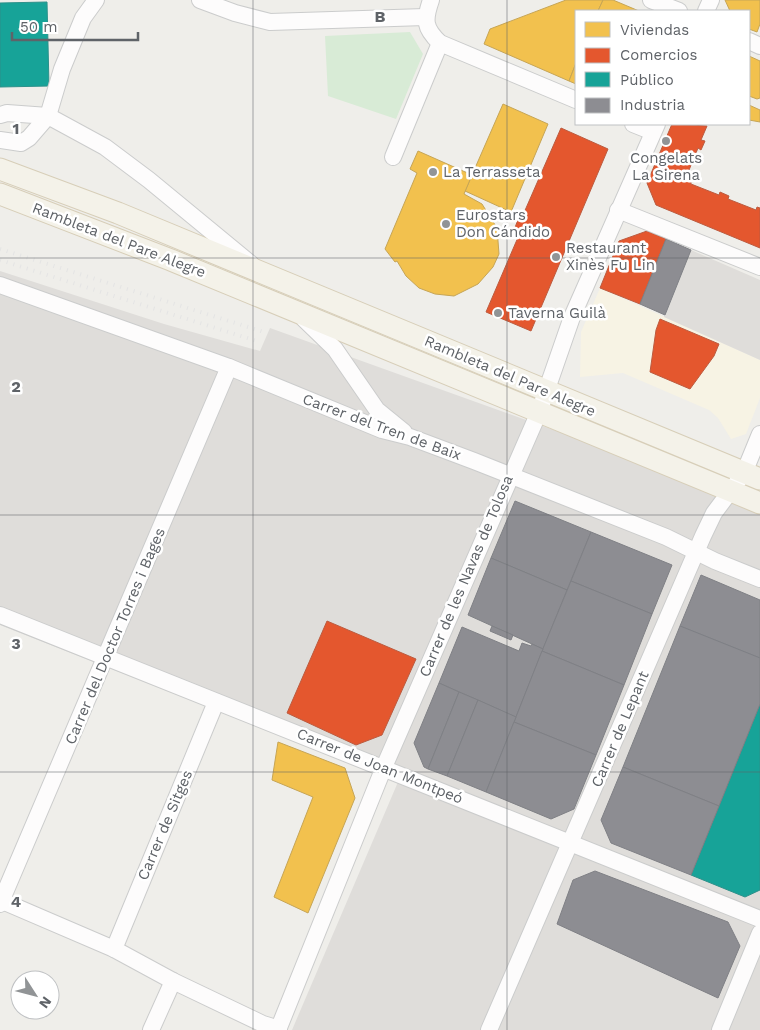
<svg xmlns="http://www.w3.org/2000/svg" width="760" height="1030" viewBox="0 0 760 1030" font-family="'Work Sans',sans-serif">
<rect width="100%" height="100%" fill="#efeeea"/>
<polygon fill="#f7f3e4" points="600,288 760,360 760,398 746,434 731,439 718,418 709,410 623,373 580,377 581,332"/>
<g fill="#dfddda">
<polygon points="691,250 760,280 760,360 664,317"/>
<polygon points="0,271 164,324 260,351 270,328 760,504 760,1030 292,1030 398,782 0,625"/>
</g>
<polygon fill="#d8ebd6" points="410,32 423,54 396,119 328,96 325,36"/>
<g fill="#f2c14e" stroke="#c6a556">
<polygon points="566,0 603,0 598,11 576,11 576,63 569,81 484,44 490,29"/>
<polygon points="603,0 613,0 639,11 598,11"/>
<polygon points="725,0 760,0 760,24 757,32 749,29 749,11 730,11"/>
<polygon points="749,56 760,61 760,98 757,99 749,96"/>
<polygon points="576,63 576,84 569,81"/>
<polygon points="503,104 548,124 511,212 465,191"/>
<polygon points="749,105 760,110 760,122 749,120"/>
<polygon points="418,151 472,175 464,194 482,204 497,228 499,254 493,267 478,284 454,296 435,294 419,288 406,276 397,261 395,262 385,249 417,173 410,169"/>
<polygon points="278,742 345,768 355,798 308,913 274,897 313,797 272,780"/>
</g>
<g fill="#e4572e" stroke="#bc5b3f">
<polygon points="672,124 707,126 701,140 705,141 701,150 698,148 687,175 690,176 691,184 719,195 720,192 729,196 728,199 756,210 757,207 760,208 760,248 656,205 647,183"/>
<polygon points="561,128 608,149 531,331 486,312 519,235 513,233 520,214 523,215"/>
<polygon points="647,231 666,239 640,304 600,288 619,241"/>
<polygon points="660,319 719,344 714,356 690,389 650,372 656,330"/>
<polygon points="327,621 416,659 382,735 356,745 287,713"/>
</g>
<g fill="#17a398" stroke="#2d908a">
<polygon points="47,2 49,86 0,87 0,3"/>
<polygon points="760,704 760,890 745,897 691,875"/>
</g>
<g fill="#8d8d92" stroke="#7f8085">
<polygon points="666,239 691,250 665,315 640,304"/>
<polygon points="515,501 591,532 567,590 491,558"/>
<polygon points="591,532 672,565 652,614 571,581"/>
<polygon points="491,558 567,590 543,649 468,615"/>
<polygon points="701,575 760,600 760,658 680,626"/>
<polygon points="571,581 652,614 624,685 542,651"/>
<polygon points="492,626 513,635 511,640 490,631"/>
<polygon points="680,626 760,658 760,704 719,806 623,767"/>
<polygon points="462,627 519,651 522,643 531,646 532,644 543,649 516,717 439,683"/>
<polygon points="542,651 624,685 596,755 514,722"/>
<polygon points="439,683 459,692 428,769 424,767 414,743"/>
<polygon points="459,692 478,700 447,776 428,769"/>
<polygon points="478,700 516,717 486,792 447,776"/>
<polygon points="514,722 596,755 574,809 551,819 486,792"/>
<polygon points="623,767 719,806 691,875 611,843 601,820"/>
<polygon points="595,871 728,922 740,946 718,998 557,924 573,880"/>
</g>
<g fill="none" stroke-linecap="round" stroke-linejoin="round">
<g stroke="#cbcccc" stroke-width="18">
<g id="minor">
<polyline points="200,0 235,13 270,22 425,17"/>
<path d="M431,0C424,20 424,28 440,43L576,100"/>
<polyline points="651,0 679,11"/>
<polyline points="706,11 711,0"/>
<polyline points="749,41 760,46"/>
<polyline points="0,115 7,113 48,116 105,147 149,180 251,264"/>
<polyline points="633,124 653,132"/>
<polyline points="0,140 21,143 29,138 48,116 62,69 83,18 96,0"/>
<polyline points="393,157 440,43"/>
<polyline points="618,210 760,267"/>
<polyline points="0,285 229,367 382,430 410,437 474,461 666,537 715,561 760,579"/>
<polyline points="304,319 335,349 377,410 404,432"/>
<polyline points="0,615 760,919"/>
<polyline points="0,900 114,949 173,981 263,1024 279,1029"/>
<polyline points="0,904 229,367"/>
<polyline points="114,949 216,702"/>
<polyline points="151,1030 173,981"/>
<polyline points="278,1030 384,767 539,412 572,317 657,124"/>
<polyline points="489,1030 703,536 714,513 744,473 760,434"/>
<polyline points="720,1030 760,933"/>
</g>
</g>
<g stroke="#d7ceb8" stroke-width="23">
<g id="major">
<polyline points="0,169 118,213 760,479"/>
<polyline points="0,194 171,260 760,503"/>
</g>
</g>
<use href="#minor" stroke="#fdfcfc" stroke-width="16"/>
<use href="#major" stroke="#f4f2e9" stroke-width="21"/>
<g stroke="#e4e4e4" stroke-width="4" stroke-dasharray="1 6" stroke-linecap="butt">
<polyline points="0,249 264,332"/>
<polyline points="0,260 260,342"/>
</g>
</g>
<path fill="none" stroke="#5f6368" stroke-width="1" stroke-opacity="0.55" d="M253,0V1030M507,0V1030M0,258H760M0,515H760M0,772H760"/>
<g fill="#919496" stroke="#fff" stroke-width="2">
<circle cx="666" cy="141" r="5"/>
<circle cx="433" cy="172" r="5"/>
<circle cx="446" cy="224" r="5"/>
<circle cx="556" cy="257" r="5"/>
<circle cx="498" cy="313" r="5"/>
</g>
<g text-anchor="middle" stroke-width="5" stroke-linejoin="round" paint-order="stroke">
<g font-size="15" fill="#5f6368" stroke="#fff" text-anchor="start">
<text x="666" y="163" text-anchor="middle">Congelats<tspan x="666" dy="17">La Sirena</tspan></text>
<text x="443" y="177">La Terrasseta</text>
<text x="456" y="220">Eurostars<tspan x="456" dy="17">Don Cándido</tspan></text>
<text x="566" y="253">Restaurant<tspan x="566" dy="17">Xinès Fu Lin</tspan></text>
<text x="508" y="318">Taverna Guilà</text>
</g>
<g font-size="15" fill="#5f6368" stroke="#fff">
<text transform="translate(119 240) rotate(21)" y="5">Rambleta del Pare Alegre</text>
<text transform="translate(510 376) rotate(23)" y="5">Rambleta del Pare Alegre</text>
<text transform="translate(382 427) rotate(20)" y="5">Carrer del Tren de Baix</text>
<text transform="translate(466 576) rotate(-67)" y="5">Carrer de les Navas de Tolosa</text>
<text transform="translate(115 636) rotate(-67)" y="5">Carrer del Doctor Torres i Bages</text>
<text transform="translate(620 729) rotate(-67)" y="5">Carrer de Lepant</text>
<text transform="translate(380 766) rotate(22)" y="5">Carrer de Joan Montpeó</text>
<text transform="translate(165 825) rotate(-67)" y="5">Carrer de Sitges</text>
</g>
</g>
<g font-size="16" text-anchor="middle" font-weight="bold" fill="#5f6368" stroke="#fff" stroke-width="5" stroke-linejoin="round" paint-order="stroke">
<text x="380" y="22">B</text>
<text x="16" y="134">1</text>
<text x="16" y="392">2</text>
<text x="16" y="649">3</text>
<text x="16" y="907">4</text>
</g>
<rect x="575" y="10" width="175" height="115" fill="#ffffff" stroke="#bfc1c3"/>
<rect x="585" y="22" width="25" height="15" fill="#f2c14e" stroke="#bfc1c3"/>
<text x="620" y="35" font-size="15" fill="#5f6368">Viviendas</text>
<rect x="585" y="48" width="25" height="15" fill="#e4572e" stroke="#bfc1c3"/>
<text x="620" y="60" font-size="15" fill="#5f6368">Comercios</text>
<rect x="585" y="72" width="25" height="15" fill="#17a398" stroke="#bfc1c3"/>
<text x="620" y="85" font-size="15" fill="#5f6368">Público</text>
<rect x="585" y="98" width="25" height="15" fill="#8d8d92" stroke="#bfc1c3"/>
<text x="620" y="110" font-size="15" fill="#5f6368">Industria</text>
<g transform="translate(35 995) rotate(126)"><circle r="24" fill="#ffffff" stroke="#bfc1c3"/>
<path d="M0-4L9 19L0 12L-9 19Z" fill="#919496"/>
<text y="-8" font-size="14" font-weight="bold" text-anchor="middle" fill="#5f6368">N</text>
</g>
<path d="M12 32v8h126v-8" fill="none" stroke="#5f6368" stroke-width="2.5"/>
<text x="20" y="32" font-size="15" fill="#5f6368" stroke="#ffffff" stroke-width="4" paint-order="stroke">50 m</text>
</svg>
